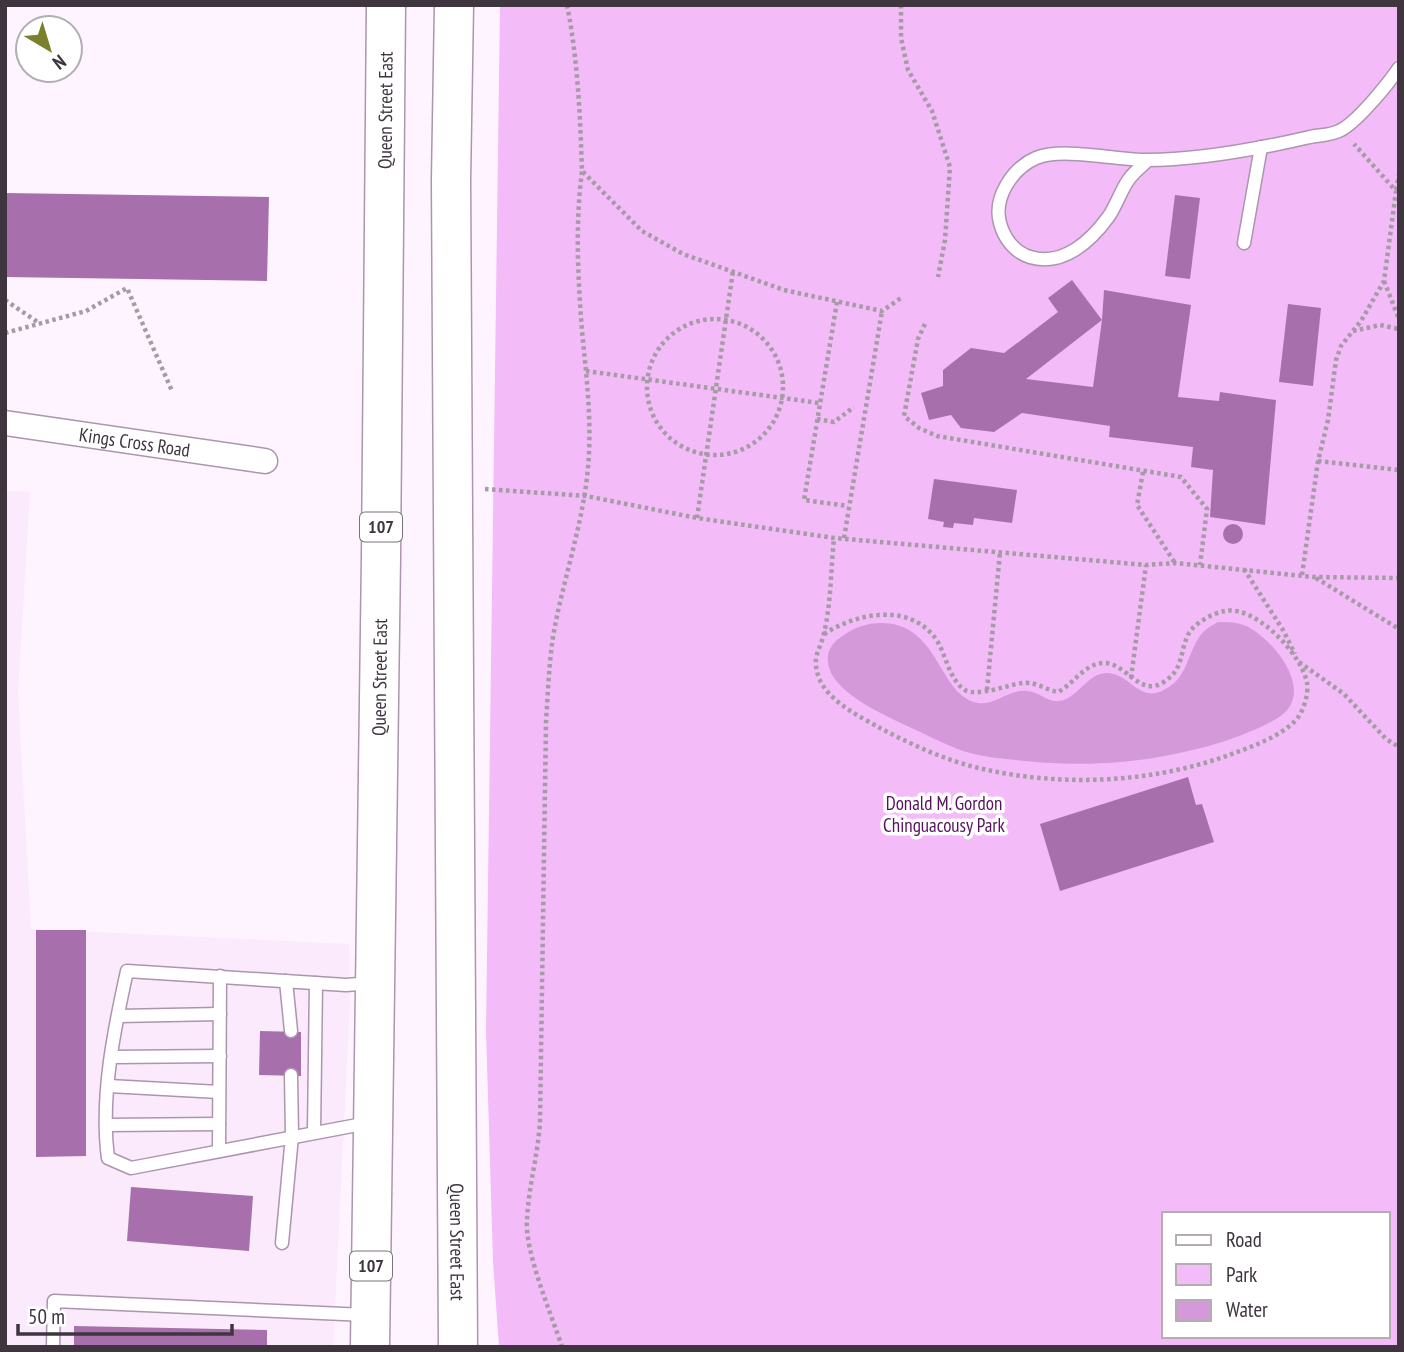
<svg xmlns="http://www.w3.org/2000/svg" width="1404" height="1352" viewBox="0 0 1404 1352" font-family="'PT Sans Narrow',sans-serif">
<rect width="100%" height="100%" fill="#fef4ff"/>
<polygon fill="#fbe9fc" points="5,491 30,492 18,693 31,929 349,944 350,1002 333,1347 5,1347"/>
<path fill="#f3bbf8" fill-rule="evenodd" d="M500,5H1399V1347H499L493,1261L486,1031ZM1164,1214H1388V1336H1164Z"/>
<path fill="#d399d8" d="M1218,622C1227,622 1237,622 1246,626C1270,637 1309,682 1288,709C1277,723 1240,736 1222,742C1157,762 1093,768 1025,761C1005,759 981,757 963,751C943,744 924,733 905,725C882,714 830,691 828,662C826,650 834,641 844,635C855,627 868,623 881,623C940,623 938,696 978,703C994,706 1009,689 1027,691C1041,692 1049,705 1064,700C1080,694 1088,674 1106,673C1129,672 1138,702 1162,691C1188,679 1186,656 1200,636C1204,630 1211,626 1218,622Z"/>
<g fill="#a770ad" fill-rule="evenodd">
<polygon points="5,193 269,197 267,281 5,277"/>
<polygon points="1175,195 1200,198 1190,279 1165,276"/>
<path d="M1072,280L1102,320L1104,290L1191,305L1178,397L1219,401L1220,392L1276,400L1265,525L1210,517L1213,470L1191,467L1193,447L1109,437L1110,426L1022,413L994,432L961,428L951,415L929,420L921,393L943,386V370L971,348L1004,353L1058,312L1048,298ZM1102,320L1093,387L1026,379Z"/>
<polygon points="1288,304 1321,308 1313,386 1279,382"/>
<polygon points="934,479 1017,490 1012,523 974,518 973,525 954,523 953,528 943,527 944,522 928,519"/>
<circle cx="1233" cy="534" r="10"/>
<polygon points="1188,777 1196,805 1202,804 1214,842 1060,891 1040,824"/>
<polygon points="36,930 86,930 86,1156 36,1157"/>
<polygon points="260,1031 301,1032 301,1076 259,1075"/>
<polygon points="131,1187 253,1196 249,1251 127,1241"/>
<polygon points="74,1326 267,1330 267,1347 74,1347"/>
</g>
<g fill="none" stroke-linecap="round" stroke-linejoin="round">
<g stroke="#ac95ae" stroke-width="15">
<g id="service">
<path d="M1148,160C1142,166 1134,172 1129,179C1121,190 1117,204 1109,216C1091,241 1063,267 1030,257C1014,252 1004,238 1000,223C993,197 1013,168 1036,158C1062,147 1117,160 1147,160C1201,160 1258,149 1310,137C1320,135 1333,135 1341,130C1358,121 1388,84 1399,68"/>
<polyline points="1244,243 1261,147"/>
<polyline points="286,981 291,1031"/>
<polyline points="118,1016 220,1014"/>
<polyline points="112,1057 220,1056"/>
<polyline points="109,1086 219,1092"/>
<path d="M368,1123L131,1168L108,1158C100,1098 114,1030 127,971L346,985L371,983"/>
<polyline points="106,1125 219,1124"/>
<polyline points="314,1132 316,983"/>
<polyline points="219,1151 220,976"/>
<polyline points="282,1243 292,1136 291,1075"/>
<polyline points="53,1347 54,1301 366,1315"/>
</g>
</g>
<g stroke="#ac95ae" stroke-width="27">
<g id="minor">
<path id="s1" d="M5,423L265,461"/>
</g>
</g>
<g stroke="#ac95ae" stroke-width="41">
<g id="primary">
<path id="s2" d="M454,5L451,180L458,1347"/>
<path id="s3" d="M370,1347L381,557L386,5"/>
</g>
</g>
<g stroke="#a49ba5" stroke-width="4.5" stroke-dasharray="3.5 3.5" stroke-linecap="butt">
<path d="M567,5C578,60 580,115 582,171L642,231L683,254L784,290L882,311L901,298"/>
<polyline points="901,5 901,38 908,70 932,111 950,167 945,240 938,277"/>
<polyline points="1396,190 1399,175"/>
<polyline points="1384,281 1399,319"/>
<polyline points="5,300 39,323"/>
<polyline points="837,302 804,500 848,506"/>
<circle cx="715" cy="387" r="68"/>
<polyline points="925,324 918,339 904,416 919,428 937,436 1181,477 1207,509 1200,565"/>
<polyline points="1353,331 1380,325 1399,329"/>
<polyline points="5,333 86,311 127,288 172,391"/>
<polyline points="586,371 819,403"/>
<polyline points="817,419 834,422 854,407"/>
<polyline points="1318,461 1399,470"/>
<polyline points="1143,472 1137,505 1175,563"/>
<polyline points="485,489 586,496 697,518 834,538 1146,565 1175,563 1313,577 1399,578"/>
<polyline points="697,518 733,271"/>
<polyline points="844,538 882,311"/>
<polyline points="1244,569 1283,630 1295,654"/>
<polyline points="1302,575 1318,461 1328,420 1336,360 1341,346 1361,321 1384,281 1396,191 1354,144"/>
<polyline points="1316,578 1399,629"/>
<path d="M824,634C857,613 909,602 936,639C946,654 949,680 965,690C977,697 1008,685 1022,683C1035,681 1046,690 1058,692C1074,684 1085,662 1106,663C1127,665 1140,696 1162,683C1185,670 1179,651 1189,633C1195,623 1213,613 1225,611C1255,605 1302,654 1307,683C1309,694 1303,714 1294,722C1277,738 1251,747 1229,755C1152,783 1062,787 983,769C947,761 912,745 880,728C859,716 829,702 819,678C811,657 820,651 824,633C831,605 831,567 834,538"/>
<polyline points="1299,662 1344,694 1386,739 1399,747"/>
<polyline points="1131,678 1146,565"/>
<polyline points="987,690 1000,552"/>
<path d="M562,1347C551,1313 524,1251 527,1218C529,1185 538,1154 540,1122L546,722C548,692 549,661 554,631C565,572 586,515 589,454C591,412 586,372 582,331C578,278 575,224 582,171"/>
</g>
<use href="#service" stroke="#fff" stroke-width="12"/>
<use href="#minor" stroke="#fff" stroke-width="24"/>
<use href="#primary" stroke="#fff" stroke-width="38"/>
</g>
<g text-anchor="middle" stroke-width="7" stroke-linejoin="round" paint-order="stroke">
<g fill="#fff" stroke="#787279" stroke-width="2">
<rect x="360" y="512.5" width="42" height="29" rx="5"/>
<rect x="350" y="1251.5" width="42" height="29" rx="5"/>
</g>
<g font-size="18" font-weight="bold" fill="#3e353f">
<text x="381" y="533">107</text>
<text x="371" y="1272">107</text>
</g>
<g font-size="19" fill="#3e353f" stroke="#fff">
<text dy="7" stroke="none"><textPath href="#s3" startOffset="1237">Queen Street East</textPath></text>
<text dy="7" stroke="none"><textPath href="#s1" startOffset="131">Kings Cross Road</textPath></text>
<text dy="7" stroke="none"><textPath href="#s3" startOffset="670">Queen Street East</textPath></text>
<text dy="7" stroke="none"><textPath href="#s2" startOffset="1237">Queen Street East</textPath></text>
</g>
<g font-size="19" fill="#56115e" stroke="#fff">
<text x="944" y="810">Donald M. Gordon<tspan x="944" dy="22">Chinguacousy Park</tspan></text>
</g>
</g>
<rect width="1404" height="1352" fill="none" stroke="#3e353f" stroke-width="14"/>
<rect x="1162" y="1212" width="228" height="126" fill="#ffffff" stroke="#b2aeb2" stroke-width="2"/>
<rect x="1176" y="1235" width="35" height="10" fill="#ffffff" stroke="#b2aeb2" stroke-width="2"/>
<text x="1226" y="1247" font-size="21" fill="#3e353f">Road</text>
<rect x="1176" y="1264" width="35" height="21" fill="#f3bbf8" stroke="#b2aeb2" stroke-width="2"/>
<text x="1226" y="1282" font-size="21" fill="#3e353f">Park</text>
<rect x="1176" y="1300" width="35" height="21" fill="#d399d8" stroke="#b2aeb2" stroke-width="2"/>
<text x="1226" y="1317" font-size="21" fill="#3e353f">Water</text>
<g transform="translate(49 49) rotate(142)"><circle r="33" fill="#ffffff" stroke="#b2aeb2" stroke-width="2"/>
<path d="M0-5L12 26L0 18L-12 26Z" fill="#7a802b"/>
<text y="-10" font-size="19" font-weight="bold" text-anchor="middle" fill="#3e353f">N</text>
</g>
<path d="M18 1324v10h214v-10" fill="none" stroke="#3e353f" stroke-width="3.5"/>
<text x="28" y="1324" font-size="21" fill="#3e353f" stroke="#ffffff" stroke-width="5" paint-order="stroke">50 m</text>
</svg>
